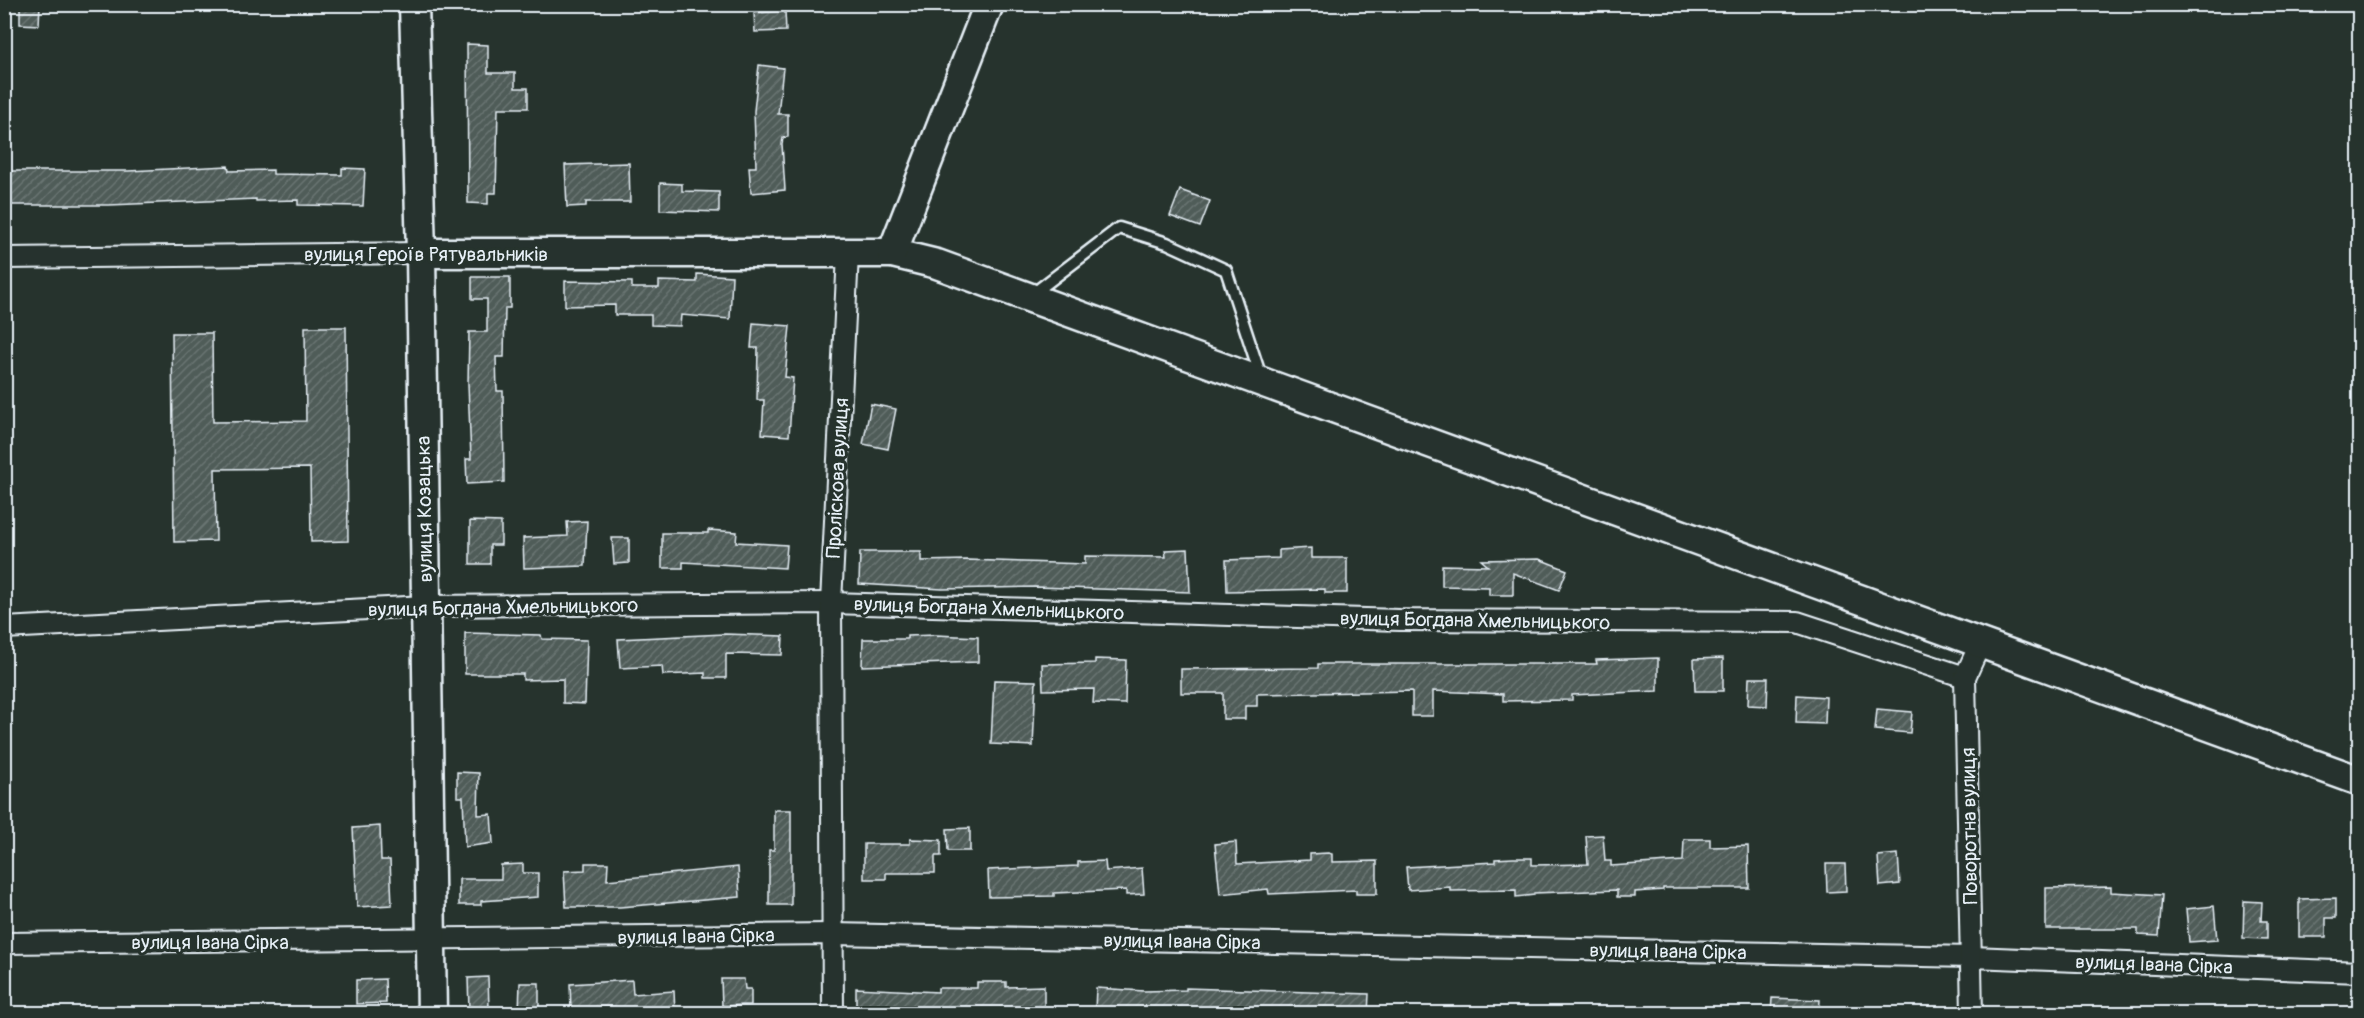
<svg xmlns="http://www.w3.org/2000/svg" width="2364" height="1018" viewBox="0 0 2364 1018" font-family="Pangolin,sans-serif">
<defs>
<pattern id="building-hatch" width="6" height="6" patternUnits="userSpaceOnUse" patternTransform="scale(1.5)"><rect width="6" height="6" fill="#505c59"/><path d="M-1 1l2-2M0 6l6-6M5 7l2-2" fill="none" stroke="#697472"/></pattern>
</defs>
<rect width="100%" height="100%" fill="#26332d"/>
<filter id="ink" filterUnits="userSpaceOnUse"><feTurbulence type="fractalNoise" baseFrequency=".0167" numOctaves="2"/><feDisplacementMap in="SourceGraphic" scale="12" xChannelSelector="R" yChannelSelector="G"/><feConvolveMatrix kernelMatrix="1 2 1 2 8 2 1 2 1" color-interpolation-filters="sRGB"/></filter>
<g filter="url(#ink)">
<g fill="url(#building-hatch)" stroke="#e8f1f8" stroke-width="1.5">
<polygon points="20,4 40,4 39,25 20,24"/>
<polygon points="785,11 786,31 755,32 754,13"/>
<polygon points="467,44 488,45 488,73 515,73 515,88 528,88 528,108 498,108 496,193 488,193 488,204 468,203"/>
<polygon points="759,65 783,68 778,114 788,114 788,137 783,138 782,144 785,190 751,193 749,167 756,167 754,111"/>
<polygon points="629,163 630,202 586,202 586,206 567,207 565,165"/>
<polygon points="228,166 229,171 273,170 273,174 342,175 342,168 365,169 363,206 298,205 298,200 256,201 256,199 109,205 4,205 4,171 128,171"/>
<polygon points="660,183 682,184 682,191 719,192 719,212 660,210"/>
<polygon points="1180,190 1210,201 1200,227 1170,216"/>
<polygon points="697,274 732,276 730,319 681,315 680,326 651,325 651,315 615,315 615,305 565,306 565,281 632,282 632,288 659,288 659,281 697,282"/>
<polygon points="472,277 510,277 510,308 505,308 504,357 496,357 497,391 503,391 504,482 467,484 466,459 471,459 468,384 469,332 487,332 487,299 472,299"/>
<polygon points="753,323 790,326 785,377 793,378 789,436 762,434 764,400 757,400 758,348 751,348"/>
<polygon points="305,327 346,327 348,541 311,542 310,468 215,469 216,541 174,542 172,333 212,333 213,422 306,421"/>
<polygon points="871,404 896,409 888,449 863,444"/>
<polygon points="470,521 501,522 501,545 490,545 490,564 470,564"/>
<polygon points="587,521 585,566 524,568 523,538 568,536 567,522"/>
<polygon points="708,530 737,532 736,542 787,545 785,568 683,562 683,568 662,568 662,533 708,533"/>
<polygon points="612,538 629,538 629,563 614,564"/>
<polygon points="1311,548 1311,558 1347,558 1347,593 1325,593 1325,589 1227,591 1226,560 1279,558 1279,550"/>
<polygon points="1188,549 1190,592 1036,587 942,589 859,584 860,552 921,552 921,561 967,560 1085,564 1085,556 1166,557 1165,550"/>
<polygon points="1539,559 1567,570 1559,590 1513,573 1513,595 1489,595 1489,587 1442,586 1442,565 1488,566 1481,560"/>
<polygon points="465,633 541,635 542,639 587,640 585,704 563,703 563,679 523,680 523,674 465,674"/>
<polygon points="725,634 783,636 782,655 726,654 726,678 705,678 705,673 663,675 662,666 620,668 618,639"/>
<polygon points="936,635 978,637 978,662 862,666 863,639 907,639 907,636"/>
<polygon points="1658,658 1658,691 1572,695 1572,700 1503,701 1503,694 1433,691 1433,716 1412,716 1412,691 1257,694 1257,706 1245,706 1245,719 1223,719 1223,693 1181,693 1181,669 1318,668 1318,664 1597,664 1596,660"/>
<polygon points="1723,658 1723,691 1695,691 1694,659"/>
<polygon points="1095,659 1126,660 1125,704 1093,703 1094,689 1043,690 1042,664 1095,663"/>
<polygon points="1749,678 1768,678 1767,706 1748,705"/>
<polygon points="994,680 1036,681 1033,746 991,744"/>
<polygon points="1797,695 1826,697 1825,724 1796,723"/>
<polygon points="1877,709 1912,712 1910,733 1875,730"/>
<polygon points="457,772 479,773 478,815 491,814 493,843 465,847 463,797 457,797"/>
<polygon points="774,810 791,810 791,905 769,905 769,850 774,850"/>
<polygon points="380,826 381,860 390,860 392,905 357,907 353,828"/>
<polygon points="970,828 970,851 948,851 947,829"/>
<polygon points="1603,835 1605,861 1611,861 1611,866 1683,861 1684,839 1710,839 1710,847 1748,846 1749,888 1663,888 1663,890 1635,892 1635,897 1617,897 1617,890 1534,893 1534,895 1516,897 1516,890 1450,891 1450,887 1408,890 1406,867 1495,862 1495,859 1513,858 1532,858 1532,865 1588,864 1586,836"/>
<polygon points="910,839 941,840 941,856 935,856 935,873 886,873 886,879 864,879 864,844 910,844"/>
<polygon points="1236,842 1237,864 1310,860 1310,854 1328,853 1332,854 1332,862 1377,861 1377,894 1356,894 1356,890 1269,894 1268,889 1220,894 1215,844"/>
<polygon points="1898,854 1900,884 1880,886 1878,856"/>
<polygon points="1105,861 1106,871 1142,868 1144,894 1126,895 1126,890 1054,893 1054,896 989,897 988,870 1078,866 1078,862"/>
<polygon points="585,863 608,863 607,880 738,867 740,897 620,907 566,907 564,871 585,870"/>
<polygon points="523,864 523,873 538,873 538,897 481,901 481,905 459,905 459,879 501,879 501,865"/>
<polygon points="1826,864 1845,864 1846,891 1827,892"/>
<polygon points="2111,887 2111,892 2162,895 2159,936 2138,935 2138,929 2046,929 2046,888"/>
<polygon points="2336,898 2336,918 2326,918 2326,937 2299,937 2299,899"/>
<polygon points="2244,901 2262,902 2261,921 2267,921 2267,939 2243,938"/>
<polygon points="2214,906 2217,940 2189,942 2186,909"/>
<polygon points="488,977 489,1008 469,1009 468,978"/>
<polygon points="385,979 386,1003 356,1004 356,980"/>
<polygon points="721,979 744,979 745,989 751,989 751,1005 722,1006"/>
<polygon points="632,980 633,994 674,991 675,1014 615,1014 615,1007 571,1009 570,984"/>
<polygon points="977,982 1006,982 1006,987 1044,986 1044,1010 995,1011 995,1014 856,1014 856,988 938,992 938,988 977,988"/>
<polygon points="520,983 539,983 539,1012 519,1012"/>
<polygon points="1096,988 1144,991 1186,990 1186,988 1369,994 1368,1014 1114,1014 1114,1011 1095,1010"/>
<polygon points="1772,998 1820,1000 1819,1014 1771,1014"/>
</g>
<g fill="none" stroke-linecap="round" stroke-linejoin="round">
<g stroke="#e8f1f8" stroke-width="15">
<polyline id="lane" points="1030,296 1119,228 1167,243 1226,270 1261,377"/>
</g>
<g stroke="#e8f1f8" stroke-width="24">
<g id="street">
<polyline points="4,258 421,253"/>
<polyline points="4,628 426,606 831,603 1400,620 1797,622 1965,677"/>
<polyline points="4,943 833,934 1972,957 2360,972"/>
<polyline points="833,1014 831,603 848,254"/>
<polyline points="1972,1014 1965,677 1981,642"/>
</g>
</g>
<g stroke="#e8f1f8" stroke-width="33">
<g id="secondary">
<polyline points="414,4 421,253 432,1014"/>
<polyline points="421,253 892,253 937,264 2360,781"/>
<polyline points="892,253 989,4"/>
</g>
</g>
<use href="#lane" stroke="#26332d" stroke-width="10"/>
<use href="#street" stroke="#26332d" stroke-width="20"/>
<use href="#secondary" stroke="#26332d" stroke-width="28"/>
</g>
</g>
<g text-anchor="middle" stroke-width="6" stroke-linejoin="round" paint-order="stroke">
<g font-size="20" fill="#e8f1f8" stroke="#26332d">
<text x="426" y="261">вулиця Героїв Рятувальників</text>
<text transform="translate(837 478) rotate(-87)" y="7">Проліскова вулиця</text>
<text transform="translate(424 509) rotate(-91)" y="7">вулиця Козацька</text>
<text transform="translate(503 607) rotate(-1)" y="7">вулиця Богдана Хмельницького</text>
<text transform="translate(989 608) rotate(2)" y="7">вулиця Богдана Хмельницького</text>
<text transform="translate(1475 620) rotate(1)" y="7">вулиця Богдана Хмельницького</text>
<text transform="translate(1969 826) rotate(-91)" y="7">Поворотна вулиця</text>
<text transform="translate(696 936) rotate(-1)" y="7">вулиця Івана Сірка</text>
<text transform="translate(1182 941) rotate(1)" y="7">вулиця Івана Сірка</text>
<text x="210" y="949">вулиця Івана Сірка</text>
<text transform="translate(1668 951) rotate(1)" y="7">вулиця Івана Сірка</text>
<text transform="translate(2154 964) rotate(2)" y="7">вулиця Івана Сірка</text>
</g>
</g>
<rect width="2364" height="1018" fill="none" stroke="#26332d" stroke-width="24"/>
<rect x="12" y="12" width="2340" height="994" fill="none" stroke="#e8f1f8" stroke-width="2" filter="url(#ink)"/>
</svg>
